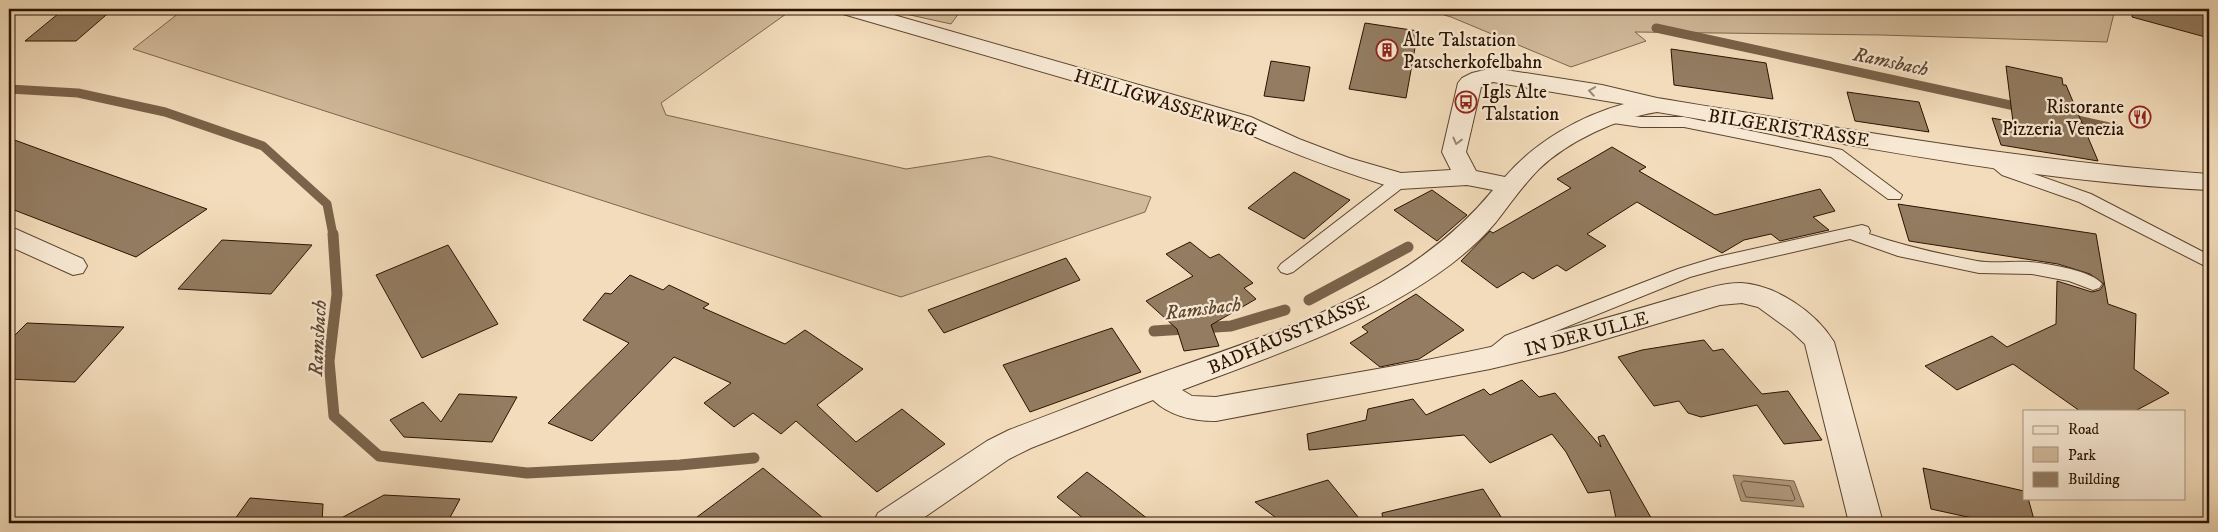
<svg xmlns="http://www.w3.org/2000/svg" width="2218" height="532" viewBox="0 0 2218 532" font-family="'IM FELL DW Pica',serif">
<rect width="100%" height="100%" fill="#f3dcbb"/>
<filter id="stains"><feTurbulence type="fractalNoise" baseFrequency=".004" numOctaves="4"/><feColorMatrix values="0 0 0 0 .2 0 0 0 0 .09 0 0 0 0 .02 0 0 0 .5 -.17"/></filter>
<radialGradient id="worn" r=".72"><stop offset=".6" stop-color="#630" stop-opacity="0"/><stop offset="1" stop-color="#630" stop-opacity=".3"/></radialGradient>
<g fill="#d1ba9b" stroke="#7e664e">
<polygon points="184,9 793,9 661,103 666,115 906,169 989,156 1151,197 1145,212 901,297 133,49"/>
<polygon points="883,9 962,9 951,24"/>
<polygon points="1424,9 2115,9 2107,42 1881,35 1635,32 1646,41 1571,67 1451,17"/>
</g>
<polygon fill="#af987b" stroke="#7a634a" points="1733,475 1794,481 1804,507 1741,501"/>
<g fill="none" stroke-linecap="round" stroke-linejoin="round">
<polygon stroke="#6c563e" stroke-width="1" points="1744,481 1790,486 1795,499 1793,501 1746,497 1741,484"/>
<g stroke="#7a634a" stroke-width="9">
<polyline points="1656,28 2024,108"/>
<polyline points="9,89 78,93 165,112 263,146 327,204 333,235"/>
<polyline points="2068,118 2118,129"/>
</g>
<g stroke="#7a634a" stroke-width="11">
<polyline points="333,234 337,294 329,361 334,416 379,456 527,473 680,465 754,458"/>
<polyline points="1309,300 1408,247"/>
<polyline points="1154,331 1231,326 1285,310"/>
</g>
</g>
<g fill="#937c61" stroke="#2a1300">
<polygon points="64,9 113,9 76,41 25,41"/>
<polygon points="2133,9 2209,9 2209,38 2132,17"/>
<polygon points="1365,23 1418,31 1406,98 1349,89"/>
<polygon points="1671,49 1766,63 1773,99 1674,85"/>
<polygon points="1271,61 1310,67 1304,101 1264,96"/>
<polygon points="2006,66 2062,78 2063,85 2066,85 2098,161 2001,145 1992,118 2013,122"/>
<polygon points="1847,92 1919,102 1929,132 1855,121"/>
<polygon points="9,138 72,161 207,209 136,257 9,208"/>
<polygon points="1612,147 1646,167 1639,171 1715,215 1820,189 1835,211 1813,217 1829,230 1780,241 1771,234 1744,240 1722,253 1637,202 1587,234 1606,246 1566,271 1557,265 1533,279 1523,272 1497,288 1461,261 1490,231 1493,233 1571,188 1557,179"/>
<polygon points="1294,172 1350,200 1304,239 1248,208"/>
<polygon points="1432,190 1467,215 1437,241 1394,210"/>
<polygon points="1898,204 2096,234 2108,304 2136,314 2134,369 2169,393 2135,411 2080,411 2013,364 1957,390 1925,366 1992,336 2007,347 2056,324 2057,281 2092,292 2100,290 2104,284 2090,274 2058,264 1909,241"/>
<polygon points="222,240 312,245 271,294 178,289"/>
<polygon points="1190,242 1210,258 1219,254 1253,283 1244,288 1256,299 1211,325 1219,346 1184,351 1177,329 1146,301 1193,276 1166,254"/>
<polygon points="448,245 498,324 422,358 376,275"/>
<polygon points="1066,258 1080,280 944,333 928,310"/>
<polygon points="630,275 663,290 669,285 709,304 703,308 785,344 805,330 863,369 817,405 856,442 902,409 945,444 877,492 796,421 781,434 753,413 734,427 704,403 731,383 674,357 592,441 548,423 629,343 583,320 605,293 611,294"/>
<polygon points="1416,294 1464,330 1419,359 1380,367 1350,343 1368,332 1362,327"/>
<polygon points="27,323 124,327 75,382 9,379 9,341"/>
<polygon points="1112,328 1141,372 1030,412 1003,365"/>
<polygon points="1704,340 1713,351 1723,349 1762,394 1788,391 1822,440 1784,444 1757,405 1701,417 1688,413 1679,401 1654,406 1618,357 1642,350"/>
<polygon points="1522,380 1539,397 1555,393 1601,447 1598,437 1604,435 1654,523 1617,523 1610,490 1588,493 1566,452 1552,434 1490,463 1464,435 1309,450 1307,434 1366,420 1368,409 1413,399 1426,415 1484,389 1490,395"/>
<polygon points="459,394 517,397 492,442 404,437 390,420 423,402 441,422"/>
<polygon points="763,468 829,523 689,523"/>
<polygon points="1923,468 2024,491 2024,498 2028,498 2035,523 1995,523 1931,509"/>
<polygon points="1087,472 1111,490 1153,523 1089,523 1057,497"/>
<polygon points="1328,480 1363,523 1283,523 1255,502"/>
<polygon points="1483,489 1505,523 1383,523 1382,513"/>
<polygon points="384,495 460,499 447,523 332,523"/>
<polygon points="250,498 323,504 322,523 232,523"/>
</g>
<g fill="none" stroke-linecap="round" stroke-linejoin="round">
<g stroke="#5c452f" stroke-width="2">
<g id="service">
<polygon points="1604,113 1641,117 1684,117 1842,150 1902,195 1900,199 1888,199 1831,157 1684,127 1641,127 1599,121 1596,118"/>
<polygon points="1992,155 2014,167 2091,194 2209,255 2209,268 2079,202 2002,175 1984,160"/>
<polygon points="1400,176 1406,177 1408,181 1406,185 1293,272 1287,274 1281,272 1278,268 1281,264 1394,177"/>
<path d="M1862,225L1868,227L1870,231L1869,234C1904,246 1940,254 1977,261C1994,264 2013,261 2030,262C2045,263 2094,271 2102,284L2099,288L2093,290L2069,281L2032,274L1979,273L1898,256L1850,239L1719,269L1690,277L1519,346C1508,354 1498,367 1484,363L1482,358L1484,353L1505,336L1678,269L1717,257Z"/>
</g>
</g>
<g stroke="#5c452f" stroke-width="2">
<g id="minor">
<path d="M840,9H873L1251,117L1299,139L1349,158L1401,173L1451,170L1442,152L1458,83L1462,78L1472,73L1493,68L1602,85L1657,98C1841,128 2023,161 2209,174V190C2024,181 1840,142 1657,112C1618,118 1568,141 1539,169C1523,185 1510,204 1496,222C1479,242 1458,260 1436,275C1359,328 1269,357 1182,390L1192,396L1216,397C1331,376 1448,360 1562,330C1601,320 1640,308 1678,297C1699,291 1720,283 1741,283C1776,285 1816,312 1834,342L1883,523H1849L1805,344L1791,331L1758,307L1742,303L1720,305L1562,352L1490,369L1216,421C1193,421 1170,416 1153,400L1031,448L1009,459L916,523H873L878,513L987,441L1009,430C1062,410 1115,389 1169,370C1286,329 1411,290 1493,190L1467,185L1400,189L1391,187C1337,170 1285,151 1233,127L843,14ZM1493,82L1624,104C1580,116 1535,142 1505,177L1476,171L1466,152L1481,87Z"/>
<polygon points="9,226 83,259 87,266 83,273 73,275 9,246"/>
</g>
</g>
<use href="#service" fill="#f7e8d3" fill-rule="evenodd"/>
<use href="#minor" fill="#f7e8d3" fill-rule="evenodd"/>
</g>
<defs><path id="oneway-chevron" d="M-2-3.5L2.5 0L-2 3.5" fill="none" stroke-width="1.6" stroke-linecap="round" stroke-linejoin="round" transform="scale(1.25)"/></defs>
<g stroke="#9b8874">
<use href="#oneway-chevron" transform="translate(1592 91) rotate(-171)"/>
<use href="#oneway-chevron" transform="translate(1457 141) rotate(104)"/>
</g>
<defs>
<g id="building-ring" transform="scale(1.125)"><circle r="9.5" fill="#f7e8d3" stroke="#8f2418" stroke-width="1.5"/><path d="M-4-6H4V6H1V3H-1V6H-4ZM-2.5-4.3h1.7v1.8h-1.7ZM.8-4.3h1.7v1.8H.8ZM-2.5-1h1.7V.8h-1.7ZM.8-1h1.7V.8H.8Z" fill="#8f2418"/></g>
<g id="bus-ring" transform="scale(1.125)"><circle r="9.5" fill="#f7e8d3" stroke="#8f2418" stroke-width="1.5"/><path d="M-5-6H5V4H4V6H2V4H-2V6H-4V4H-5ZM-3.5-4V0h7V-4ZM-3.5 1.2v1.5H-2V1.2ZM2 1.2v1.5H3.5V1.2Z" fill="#8f2418"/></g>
<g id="restaurant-ring" transform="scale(1.125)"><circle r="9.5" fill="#f7e8d3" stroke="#8f2418" stroke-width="1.5"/><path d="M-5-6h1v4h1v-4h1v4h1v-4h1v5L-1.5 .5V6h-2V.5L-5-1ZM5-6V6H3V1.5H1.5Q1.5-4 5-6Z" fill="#8f2418"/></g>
</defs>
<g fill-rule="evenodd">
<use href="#building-ring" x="1387" y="50"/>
<use href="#bus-ring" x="1466" y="102"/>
<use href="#restaurant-ring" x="2140" y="117"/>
</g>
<g text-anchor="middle" stroke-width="4.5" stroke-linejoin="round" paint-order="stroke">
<g font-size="19" fill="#2a1300" stroke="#f7e8d3" text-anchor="start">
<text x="1403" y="46">Alte Talstation<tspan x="1403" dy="22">Patscherkofelbahn</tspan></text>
<text x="1482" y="98">Igls Alte<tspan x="1482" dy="22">Talstation</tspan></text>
<text x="2124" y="113" text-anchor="end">Ristorante<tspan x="2124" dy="22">Pizzeria Venezia</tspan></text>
</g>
<g font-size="19" fill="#2a1300" stroke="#f7e8d3">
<text transform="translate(1166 102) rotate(17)" y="7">HEILIGWASSERWEG</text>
<text transform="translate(1789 127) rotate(9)" y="7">BILGERISTRASSE</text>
<text transform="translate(1586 333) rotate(-15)" y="7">IN DER ULLE</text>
<text transform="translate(1288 334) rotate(-23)" y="7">BADHAUSSTRASSE</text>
</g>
<g font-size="20" font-style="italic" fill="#5f4831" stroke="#f7e8d3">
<text transform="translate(1891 61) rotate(12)" y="7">Ramsbach</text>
<text transform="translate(1203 308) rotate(-7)" y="7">Ramsbach</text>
<text transform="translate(317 338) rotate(-87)" y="7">Ramsbach</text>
</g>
</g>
<rect width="2218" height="532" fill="none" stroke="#f3dcbb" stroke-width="30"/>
<rect x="10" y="10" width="2198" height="512" fill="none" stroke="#2a1300" stroke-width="2.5"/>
<rect x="15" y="15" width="2188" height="502" fill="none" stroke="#2a1300"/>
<rect x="2023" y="410" width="162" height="90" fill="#f7e8d3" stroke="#a5937f"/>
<rect x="2033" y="426" width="25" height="8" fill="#f7e8d3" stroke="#a5937f"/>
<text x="2068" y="434" font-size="15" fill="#2a1300">Road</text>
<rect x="2033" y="447" width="25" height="15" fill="#d1ba9b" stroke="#a5937f"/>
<text x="2068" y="460" font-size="15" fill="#2a1300">Park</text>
<rect x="2033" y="472" width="25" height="15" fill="#937c61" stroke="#a5937f"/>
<text x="2068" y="484" font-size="15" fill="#2a1300">Building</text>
<rect width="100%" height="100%" filter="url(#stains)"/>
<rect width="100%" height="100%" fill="url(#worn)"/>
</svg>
